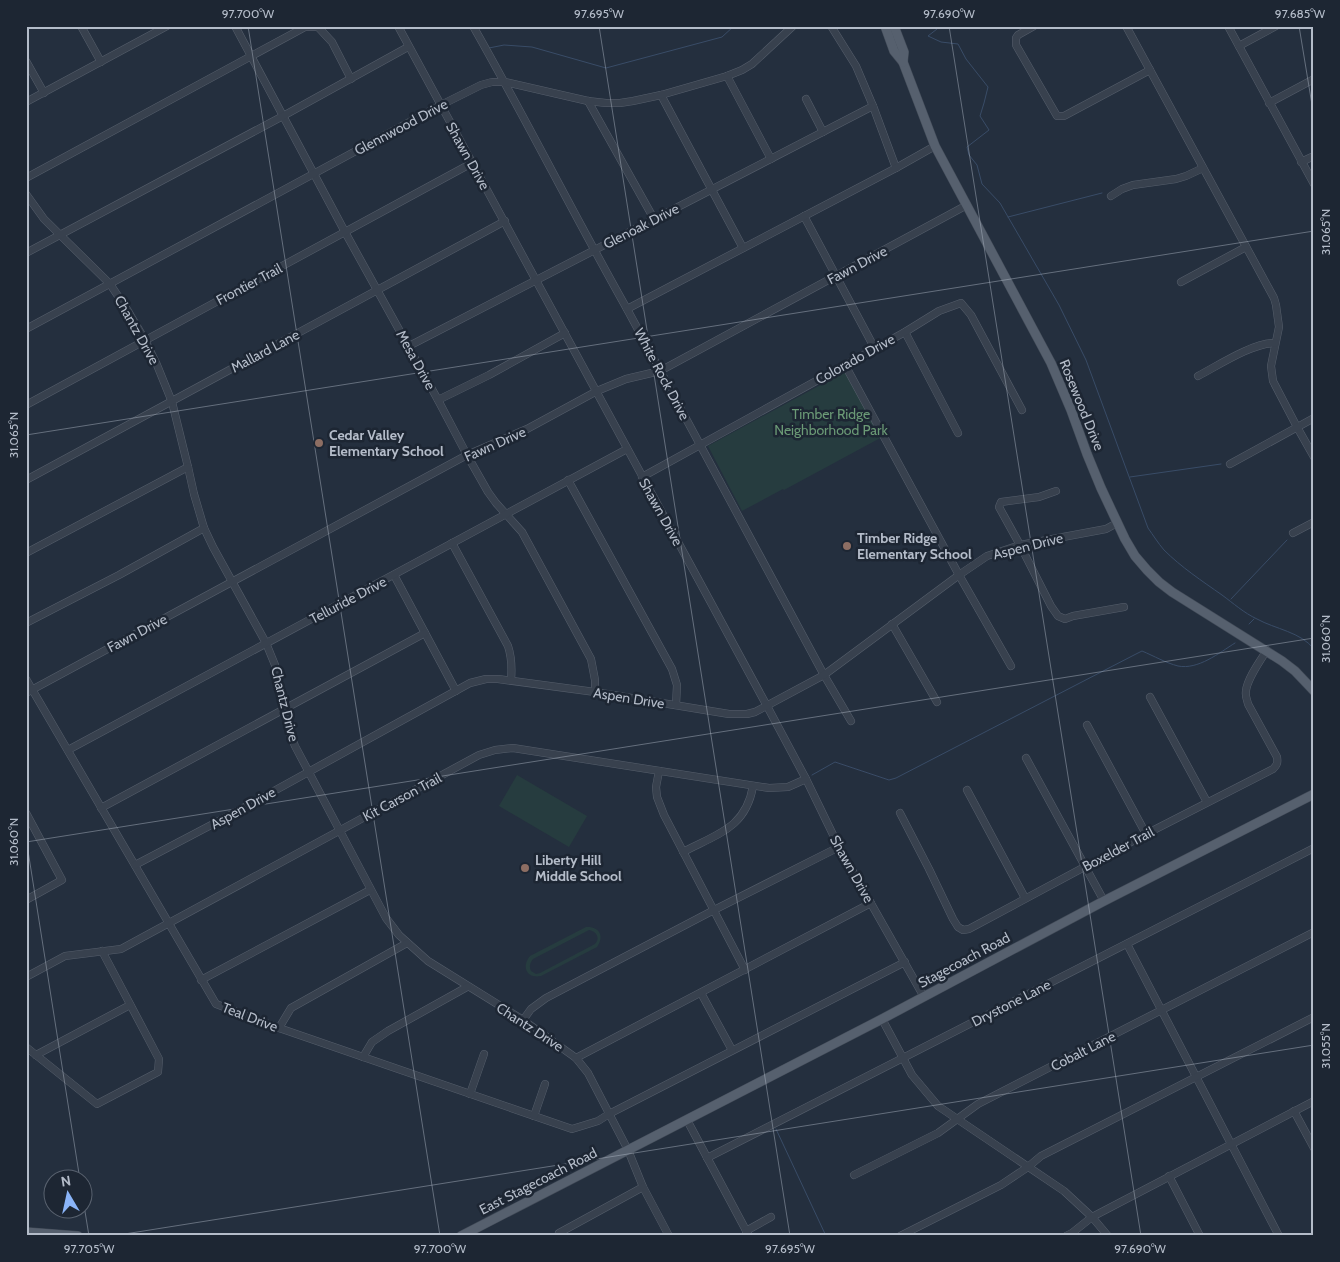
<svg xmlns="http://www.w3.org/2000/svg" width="1340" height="1262" viewBox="0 0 1340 1262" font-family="Cabin,sans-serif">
<rect width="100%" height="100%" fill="#242f3e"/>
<g fill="#263c3f" fill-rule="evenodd">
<polygon points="848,370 884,436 784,490 783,489 742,511 708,446"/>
<polygon points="517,775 587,816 569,847 499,806"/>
<path d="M586,927C599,926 605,936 597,947L541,976C527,979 521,967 530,956ZM589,930C596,931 601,938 595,944L540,973L536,974L531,971C529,966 530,963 533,959Z"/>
</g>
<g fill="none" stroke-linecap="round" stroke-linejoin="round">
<g stroke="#394c67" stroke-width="1">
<path d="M937,26V29L928,36L941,42L958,44L966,59L988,87L984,103L980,116L989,130L967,147L969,155L977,165L982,184L1000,203L1059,305L1086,360L1148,528C1153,535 1158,543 1164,550C1181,567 1202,581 1222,595C1233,603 1244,613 1257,619C1275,629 1301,632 1314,649"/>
<polyline points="489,48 504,45 532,47 606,68 722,37 734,26"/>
<polyline points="1008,217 1102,193"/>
<polyline points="1130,477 1221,464"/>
<polyline points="1231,599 1287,540"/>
<polyline points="1249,624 1254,619"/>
<path d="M812,775L835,762L889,780L896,778L1136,654L1142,651C1154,656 1166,663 1178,666C1198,670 1219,653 1235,643"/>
<polyline points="776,1129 826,1236"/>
</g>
<g stroke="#565f6c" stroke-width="8">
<g id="minor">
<polyline points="81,26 101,62"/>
<polyline points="235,26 345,232 438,400 467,455 488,492 496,503 522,532 591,659 595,680 595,692"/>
<polyline points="398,26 767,706 806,779 839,847 924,997"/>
<path d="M473,26C526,119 574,215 627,309L824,675L851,721"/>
<polyline points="831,26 856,66 873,106 896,168"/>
<polyline points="1034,26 1018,35 1016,38 1016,45 1057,116 1064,116 1150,70"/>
<polyline points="1126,26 1274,298 1276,305 1279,327 1271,366 1273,381 1297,427 1314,457"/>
<polyline points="1228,26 1314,184"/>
<polyline points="1239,46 1276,26"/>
<polyline points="26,61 44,93"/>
<polyline points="727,76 771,159"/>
<polyline points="661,95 743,248"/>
<polyline points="806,99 823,132"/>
<polyline points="588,101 654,219"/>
<polyline points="26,102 167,26"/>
<polyline points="1269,103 1314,79"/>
<polyline points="1301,162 1314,156"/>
<polyline points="26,178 305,27 318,27 332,42 351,79"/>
<polyline points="26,194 44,219 110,284 128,311 145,340 157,365 172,402 188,467 194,494 204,528 213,547 266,643 275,665 291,736 295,746 386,918 399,935 428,961 523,1020 576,1058 588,1073 628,1150 643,1187 669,1236"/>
<polyline points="1111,196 1122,189 1133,185 1176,179 1186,176 1203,168"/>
<polyline points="804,216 875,349"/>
<polyline points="26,253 283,116 408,47"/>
<polyline points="1181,282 1246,247"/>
<polyline points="627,309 896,168 935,146"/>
<polyline points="26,329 441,105 481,85 492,82 505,82 588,101 606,103 620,103 633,101 661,95 727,76 742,70 752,64 793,26"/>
<polyline points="905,332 958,433"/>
<polyline points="409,346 873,106"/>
<polyline points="845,365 959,575 1011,666"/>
<path d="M1198,376C1219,365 1252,343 1275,343"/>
<polyline points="438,400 489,375 565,333"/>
<polyline points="26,405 472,163"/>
<polyline points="1230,464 1314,418"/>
<polyline points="642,477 905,332 939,311 961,303 971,315 1022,410"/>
<polyline points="26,480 505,221"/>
<polyline points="568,480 672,669 677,685 676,705"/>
<polyline points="1056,491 1039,497 1001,502 999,507 1020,545 1051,606 1058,616 1065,619 1073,616 1124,607"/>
<polyline points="1293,533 1314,522"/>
<path d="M452,543L508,646C512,658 512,668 511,680"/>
<polyline points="26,553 188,467"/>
<polyline points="394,575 456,691"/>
<polyline points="26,623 119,575 204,528"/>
<polyline points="892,624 937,702"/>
<polyline points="26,679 216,1004 279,1028 572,1129 598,1121 609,1114 905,962"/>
<polyline points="26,693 467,455 527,429 597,391 626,379 660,371 967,205"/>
<polyline points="1150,697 1207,802"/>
<polyline points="1087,725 1146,834"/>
<polyline points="68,750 627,449"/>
<polyline points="1026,758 1104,901"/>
<polyline points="659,771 656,787 657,797 664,815 745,970"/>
<polyline points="967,790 1025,898"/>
<polyline points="101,808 425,633"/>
<polyline points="26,813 62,880 26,900"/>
<path d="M900,813L929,869L953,919L958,927L963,930L969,929L1146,834L1273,769C1277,765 1278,763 1277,757L1248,704C1247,699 1245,696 1246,691C1247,679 1260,661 1267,650"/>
<path d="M683,852C717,834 746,828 753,786"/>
<polyline points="135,865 234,813 470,683 486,679 498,679 595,692 729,714 747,714 755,712 824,675 959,575 987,556 1020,545 1106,529 1117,523"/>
<polyline points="1127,944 1279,1236"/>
<polyline points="26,977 65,956 121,949 479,755 495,750 513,748 769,788 788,787 806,779"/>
<polyline points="201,980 370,890"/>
<polyline points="701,993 732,1050"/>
<polyline points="882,1019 912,1075 938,1106 1064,1191 1092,1217 1108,1236"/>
<polyline points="523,1020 531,1009 546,998 714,910 839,847"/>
<polyline points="279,1028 291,1008 407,943"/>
<polyline points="26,1047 97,1104 158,1072 159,1059 102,951"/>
<polyline points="36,1055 130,1005"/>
<polyline points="363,1057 372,1042 388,1031 467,987"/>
<polyline points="576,1058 871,903"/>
<polyline points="470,1094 484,1054"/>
<polyline points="1294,1111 1314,1148"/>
<polyline points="534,1116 545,1084"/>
<polyline points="687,1120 749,1236"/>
<polyline points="707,1158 1314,848"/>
<polyline points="854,1175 938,1133 978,1104 1314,932"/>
<polyline points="1169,1176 1200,1236"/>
<polyline points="746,1231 771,1217"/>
<polyline points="559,1233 643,1187"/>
<polyline points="900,1236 1001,1185 1028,1167 1041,1156 1314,1017"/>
<polyline points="1066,1236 1072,1233 1092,1217 1314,1101"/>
</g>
</g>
<g stroke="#414a57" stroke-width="10">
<g id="major">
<polyline points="885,26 894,51 903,62 935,146 1051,363 1071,410 1087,454 1101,488 1125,539 1135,556 1147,570 1159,582 1172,592 1282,661 1295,671 1314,691"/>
<polyline points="894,26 904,52 903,62"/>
<polyline points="26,1232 78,1236"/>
<polyline points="461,1236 882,1019 1104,901 1314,794"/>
</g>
</g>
<use href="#minor" stroke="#38414e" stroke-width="7"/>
<use href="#major" stroke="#56606e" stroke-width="9"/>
</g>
<path fill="none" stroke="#b4bcc9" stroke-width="1" stroke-opacity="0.45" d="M248,26L440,1236M599,26L790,1236M949,26L1141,1236M1299,26L1314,117M26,28L38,26M26,435L1314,231M26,838L80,1180M26,842L1314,638M82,1193L89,1236M112,1236L1314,1045"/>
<g fill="#8d6e63" stroke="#1d2633" stroke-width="2">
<circle cx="319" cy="443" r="5"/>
<circle cx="847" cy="546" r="5"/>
<circle cx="525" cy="868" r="5"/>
</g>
<g text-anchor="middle" stroke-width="5" stroke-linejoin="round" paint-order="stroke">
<g font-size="14" fill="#b4bcc9" stroke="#1d2633">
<text transform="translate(401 127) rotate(-28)" y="5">Glennwood Drive</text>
<text transform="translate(468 156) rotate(61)" y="5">Shawn Drive</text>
<text transform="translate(641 226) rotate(-27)" y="5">Glenoak Drive</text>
<text transform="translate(857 265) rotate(-28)" y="5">Fawn Drive</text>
<text transform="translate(249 284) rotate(-28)" y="5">Frontier Trail</text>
<text transform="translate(137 330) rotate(61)" y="5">Chantz Drive</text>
<text transform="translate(265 351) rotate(-28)" y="5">Mallard Lane</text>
<text transform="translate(855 359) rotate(-29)" y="5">Colorado Drive</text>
<text transform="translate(416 360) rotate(61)" y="5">Mesa Drive</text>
<text transform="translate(662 374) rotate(62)" y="5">White Rock Drive</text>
<text transform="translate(1082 405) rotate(68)" y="5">Rosewood Drive</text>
<text transform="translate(495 444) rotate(-24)" y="5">Fawn Drive</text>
<text transform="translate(661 512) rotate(61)" y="5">Shawn Drive</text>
<text transform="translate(1028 546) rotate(-14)" y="5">Aspen Drive</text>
<text transform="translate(348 600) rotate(-28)" y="5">Telluride Drive</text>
<text transform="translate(137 633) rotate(-28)" y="5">Fawn Drive</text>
<text transform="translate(629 698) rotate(9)" y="5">Aspen Drive</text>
<text transform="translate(285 704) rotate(76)" y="5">Chantz Drive</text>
<text transform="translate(402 797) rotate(-28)" y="5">Kit Carson Trail</text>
<text transform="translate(243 808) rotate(-29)" y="5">Aspen Drive</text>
<text transform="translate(1118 849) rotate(-28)" y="5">Boxelder Trail</text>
<text transform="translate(852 869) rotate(61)" y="5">Shawn Drive</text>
<text transform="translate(964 960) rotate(-28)" y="5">Stagecoach Road</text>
<text transform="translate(1011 1003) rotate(-27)" y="5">Drystone Lane</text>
<text transform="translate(250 1017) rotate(21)" y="5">Teal Drive</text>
<text transform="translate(530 1027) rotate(33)" y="5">Chantz Drive</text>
<text transform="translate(1083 1051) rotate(-27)" y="5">Cobalt Lane</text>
<text transform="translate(538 1181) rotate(-27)" y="5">East Stagecoach Road</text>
</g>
<g font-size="14" fill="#6b9a76" stroke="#1d2633">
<text x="831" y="419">Timber Ridge<tspan x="831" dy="16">Neighborhood Park</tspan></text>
</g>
<g font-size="14" font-weight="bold" fill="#b4bcc9" stroke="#1d2633" text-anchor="start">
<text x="329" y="440">Cedar Valley<tspan x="329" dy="16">Elementary School</tspan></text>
<text x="857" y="543">Timber Ridge<tspan x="857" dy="16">Elementary School</tspan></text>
<text x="535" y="865">Liberty Hill<tspan x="535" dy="16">Middle School</tspan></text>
</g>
</g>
<rect width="1340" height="1262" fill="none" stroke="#1d2633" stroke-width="55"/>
<g transform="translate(68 1194) rotate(351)"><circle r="24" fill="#1d2633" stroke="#59626f"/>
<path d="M0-4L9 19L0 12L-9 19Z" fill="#8ab4f8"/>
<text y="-8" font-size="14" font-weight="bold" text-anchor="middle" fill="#b4bcc9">N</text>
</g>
<rect x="28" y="28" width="1284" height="1206" fill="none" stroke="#b4bcc9" stroke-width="2"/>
<g font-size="12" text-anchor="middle" fill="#b4bcc9">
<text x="248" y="18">97.700°W</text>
<text x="599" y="18">97.695°W</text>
<text x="949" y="18">97.690°W</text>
<text x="1300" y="18">97.685°W</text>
<text transform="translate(1326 232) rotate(-90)" y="4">31.065°N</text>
<text transform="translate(14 435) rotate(-90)" y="4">31.065°N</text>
<text transform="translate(1326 639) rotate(-90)" y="4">31.060°N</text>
<text transform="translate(14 842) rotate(-90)" y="4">31.060°N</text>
<text transform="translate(1326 1046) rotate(-90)" y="4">31.055°N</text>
<text x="89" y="1253">97.705°W</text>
<text x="440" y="1253">97.700°W</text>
<text x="790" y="1253">97.695°W</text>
<text x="1140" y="1253">97.690°W</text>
</g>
</svg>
